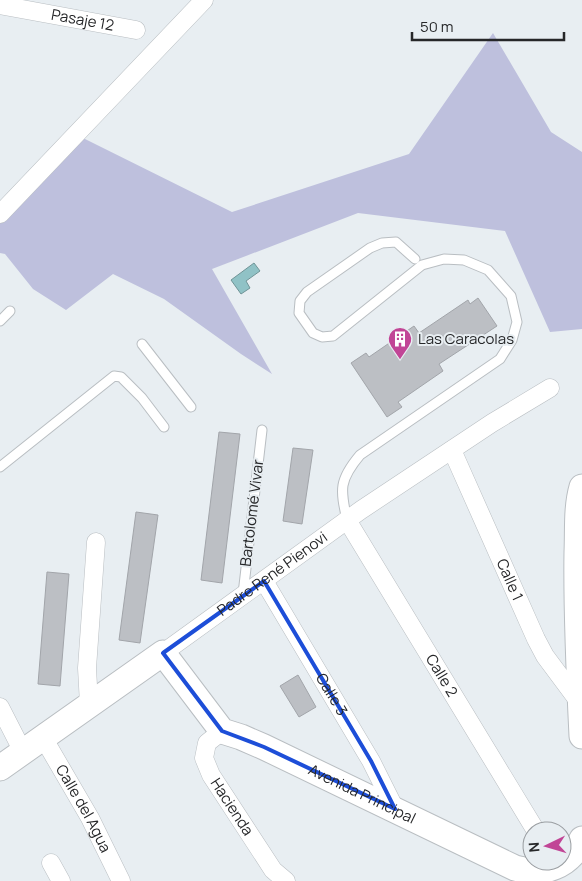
<svg xmlns="http://www.w3.org/2000/svg" width="582" height="881" viewBox="0 0 582 881" font-family="Manrope,sans-serif">
<rect width="100%" height="100%" fill="#e8eef2"/>
<polygon fill="#bec0dd" points="493,33 551,132 582,152 582,329 550,332 505,231 358,213 212,269 272,374 241,354 164,299 113,274 66,310 33,289 5,254 0,253 0,223 83,138 232,212 409,154"/>
<polygon fill="#90c2c6" stroke="#709497" points="254,263 260,271 246,281 250,288 241,294 231,280"/>
<g fill="#bcbfc4" stroke="#a2a5aa">
<polygon points="478,298 497,326 439,364 443,371 398,402 402,407 387,417 351,363 366,353 369,357 414,326 419,333 468,300 470,304"/>
<polygon points="219,432 240,434 222,583 201,580"/>
<polygon points="293,448 313,450 302,524 283,521"/>
<polygon points="136,512 158,515 140,643 119,640"/>
<polygon points="47,572 69,574 60,686 38,684"/>
<polygon points="298,675 316,707 299,717 280,686"/>
</g>
<g fill="none" stroke-linecap="round" stroke-linejoin="round">
<g stroke="#b9bec2" stroke-width="11">
<g id="lane">
<polyline points="0,321 10,311"/>
<polyline points="142,344 191,407"/>
<polyline points="0,467 114,376 121,377 142,398 164,427"/>
<path d="M347,520C340,489 339,480 360,455L500,359L512,340L517,322L511,296L488,270L464,260L444,259L422,265L333,336L322,337L313,333L299,313L300,301L307,292L370,248L382,243L396,242L415,259"/>
<polyline points="243,594 262,430"/>
</g>
</g>
<g stroke="#b9bec2" stroke-width="19">
<g id="street">
<path id="s1" d="M0,5L136,30"/>
<polyline points="0,214 204,0"/>
<path id="s2" d="M452,450L536,639L545,656L580,703"/>
<path id="s3" d="M347,520L536,831"/>
<path id="s4" d="M264,581L371,761L395,809"/>
<path id="s5" d="M163,653L361,510L492,423L550,388"/>
<polyline points="89,704 87,668 96,542"/>
<polyline points="0,707 23,752"/>
<path id="s6" d="M222,731L207,743L204,758L211,775L273,870L286,881"/>
<path id="s7" d="M44,739L90,818L121,881"/>
<polyline points="51,863 61,881"/>
</g>
</g>
<g stroke="#b9bec2" stroke-width="27">
<g id="secondary">
<path d="M582,487C576,508 578,530 577,552C576,613 579,675 582,736"/>
<path id="s8" d="M0,768L163,653L222,731L241,737L264,747L515,868C543,876 570,867 582,839"/>
</g>
</g>
<use href="#lane" stroke="#fff" stroke-width="9"/>
<use href="#street" stroke="#fff" stroke-width="18"/>
<use href="#secondary" stroke="#fff" stroke-width="25"/>
</g>
<path fill="none" stroke="#1d4ed8" stroke-width="4" stroke-linejoin="round" d="M264,581L371,761L395,809L264,747L222,731L163,653Z"/>
<defs>
<g id="building-pin" transform="scale(1.25)"><path d="M0 17L-7.5 6A9.5 9.5 0 1 1 7.5 6Z" fill="#c14596" stroke="#e8eef2"/><path d="M-4-6H4V6H1V3H-1V6H-4ZM-2.5-4.3h1.7v1.8h-1.7ZM.8-4.3h1.7v1.8H.8ZM-2.5-1h1.7V.8h-1.7ZM.8-1h1.7V.8H.8Z" fill="#fff"/></g>
</defs>
<g fill-rule="evenodd">
<use href="#building-pin" x="400" y="339"/>
</g>
<g text-anchor="middle" stroke-width="4" stroke-linejoin="round" paint-order="stroke">
<g font-size="15" fill="#262729" stroke="#e8eef2">
<text dy="5" stroke="none"><textPath href="#s1" startOffset="84">Pasaje 12</textPath></text>
<text transform="translate(252 513) rotate(-83)" y="5">Bartolomé Vivar</text>
<text dy="5" stroke="none"><textPath href="#s5" startOffset="135">Padre René Pienovi</textPath></text>
<text dy="5" stroke="none"><textPath href="#s2" startOffset="142">Calle 1</textPath></text>
<text dy="5" stroke="none"><textPath href="#s3" startOffset="182">Calle 2</textPath></text>
<text dy="5" stroke="none"><textPath href="#s4" startOffset="132">Calle 3</textPath></text>
<text dy="5" stroke="none"><textPath href="#s8" startOffset="451">Avenida Principal</textPath></text>
<text dy="5" stroke="none"><textPath href="#s6" startOffset="91">Hacienda</textPath></text>
<text dy="5" stroke="none"><textPath href="#s7" startOffset="80">Calle del Agua</textPath></text>
</g>
<g font-size="15" fill="#262729" stroke="#e8eef2" text-anchor="start">
<text x="418" y="344">Las Caracolas</text>
</g>
</g>
<g transform="translate(547 846) rotate(265)"><circle r="24" fill="#e8eef2" stroke="#9a9ea2"/>
<path d="M0-4L9 19L0 12L-9 19Z" fill="#c14596"/>
<text y="-8" font-size="14" font-weight="bold" text-anchor="middle" fill="#262729">N</text>
</g>
<path d="M412 32v8h152v-8" fill="none" stroke="#262729" stroke-width="2.5"/>
<text x="420" y="32" font-size="15" fill="#262729" stroke="#e8eef2" stroke-width="4" paint-order="stroke">50 m</text>
</svg>
